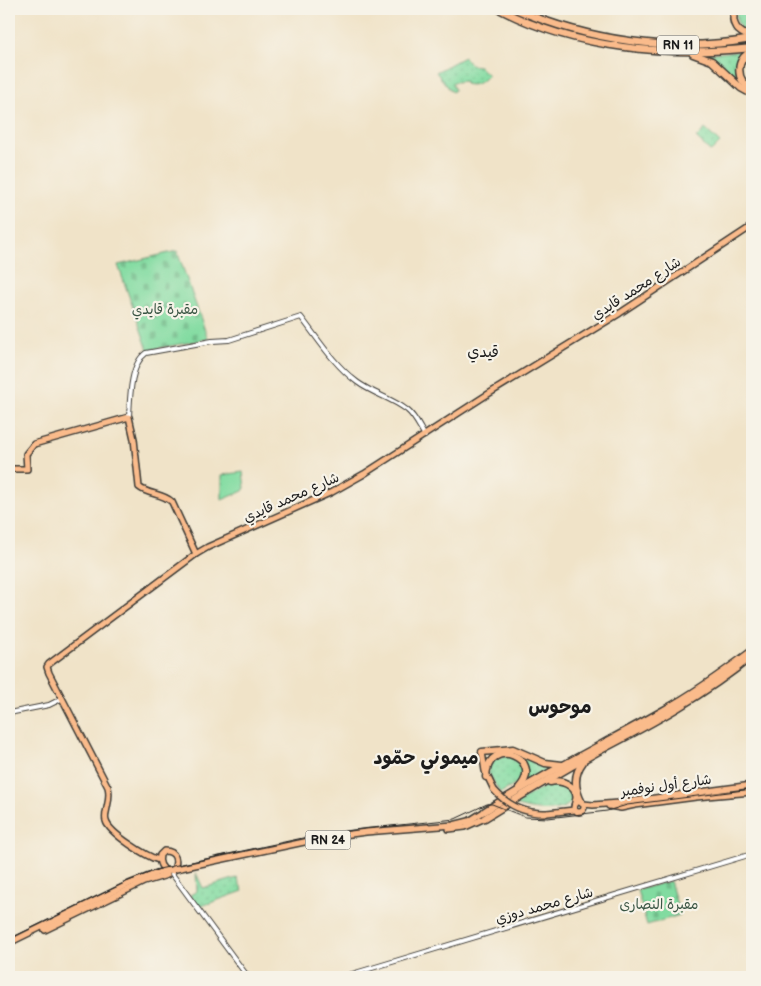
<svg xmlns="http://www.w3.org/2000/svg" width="761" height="986" viewBox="0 0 761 986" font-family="'Balsamiq Sans','Playpen Sans Arabic',sans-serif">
<defs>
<pattern id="grass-dots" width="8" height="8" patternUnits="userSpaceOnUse" patternTransform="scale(1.25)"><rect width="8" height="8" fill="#81dba0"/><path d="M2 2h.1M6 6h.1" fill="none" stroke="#6fbb89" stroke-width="1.8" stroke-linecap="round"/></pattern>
<pattern id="cemetery-stones" width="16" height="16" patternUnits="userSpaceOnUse" patternTransform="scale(1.25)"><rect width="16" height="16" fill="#81dba0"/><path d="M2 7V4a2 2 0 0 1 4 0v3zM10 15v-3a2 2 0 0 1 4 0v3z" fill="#6fbb89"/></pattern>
</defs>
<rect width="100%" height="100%" fill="#f7f3e8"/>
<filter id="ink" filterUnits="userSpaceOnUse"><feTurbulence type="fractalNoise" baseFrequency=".02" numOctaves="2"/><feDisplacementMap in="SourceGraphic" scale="10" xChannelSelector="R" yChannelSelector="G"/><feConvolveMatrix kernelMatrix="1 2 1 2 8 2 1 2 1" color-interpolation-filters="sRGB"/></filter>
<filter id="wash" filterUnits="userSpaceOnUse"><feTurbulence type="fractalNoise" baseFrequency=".0096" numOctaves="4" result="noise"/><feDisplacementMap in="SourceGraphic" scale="20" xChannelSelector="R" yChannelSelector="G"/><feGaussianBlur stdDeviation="1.12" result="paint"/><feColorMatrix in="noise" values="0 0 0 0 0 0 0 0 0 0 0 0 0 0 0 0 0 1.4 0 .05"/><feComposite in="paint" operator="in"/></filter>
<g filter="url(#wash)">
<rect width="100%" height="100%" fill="#f0e3c8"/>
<g fill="url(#grass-dots)" stroke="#4e7c5e">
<path d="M738,9H752V35L743,32C738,24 734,18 738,9Z"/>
<polygon points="745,51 739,60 744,88 721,65 700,54"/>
<path d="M464,57L471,65L479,66L488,75C481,82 476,87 465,84V81L455,82L452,84L455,90L452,92L436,72Z"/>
<polygon points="705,129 720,143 711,152 696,138"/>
<polygon points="509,754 525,768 521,782 500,793 488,772 492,761"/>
<polygon points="518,754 557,767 524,785 524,760"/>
<path d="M555,781L569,786L575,797C565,816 532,811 515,805L520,800Z"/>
<polygon points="196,873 203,888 237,878 243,891 199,907 190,895 197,891"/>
</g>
<g fill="url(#cemetery-stones)" stroke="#4e7c5e">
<polygon points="177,251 208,339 148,350 118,265"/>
<polygon points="670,881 680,915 647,925 637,890"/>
</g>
<polygon fill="#81dba0" stroke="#4e7c5e" points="243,472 245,488 243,491 222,500 222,475"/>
</g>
<g filter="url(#ink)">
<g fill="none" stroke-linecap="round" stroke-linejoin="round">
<g stroke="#3c3a36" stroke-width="6">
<g id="minor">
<path d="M129,417C130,399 130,364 146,353L212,341L229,340L301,317C318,339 334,365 357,382C373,394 392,398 407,410C415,416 420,428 425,436"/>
<polyline points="9,713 49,705 61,699"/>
<polyline points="172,874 248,977"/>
<polyline points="342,977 752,854"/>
</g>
</g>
<g stroke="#3c3a36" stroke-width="8">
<g id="major">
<path d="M9,469H27L26,454L34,444L129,417L134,439L139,487C148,495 163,493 172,502L196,554"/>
<polyline points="482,752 485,771 494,790"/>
<circle cx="579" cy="807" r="5"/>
<polyline points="584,804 593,805 618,803 752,785"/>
<polyline points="609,806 621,808 635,805 696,797 752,792"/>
<polyline points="547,813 574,810"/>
<polyline points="449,829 465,827 485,818"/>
<path d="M159,860C147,857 109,833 106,821C103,813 112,801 108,787L49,673L47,667L49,664L196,554L208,547L332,492L364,474L485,396L620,313L752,226"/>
<path d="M168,872C162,869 158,863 160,855L164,851C177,851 178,862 173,871"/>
<polyline points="45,930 144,882 167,875"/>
<polyline points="9,943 129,884 157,873 328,837 366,832 453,825 469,821 485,811"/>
</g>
</g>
<g stroke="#3c3a36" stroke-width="9">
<g id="highway">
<path d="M499,9C576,49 668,57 752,48"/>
<path d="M515,9C589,41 672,53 752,39"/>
<path d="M735,9C730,24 737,33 752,37"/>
<path d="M752,51C735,60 735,80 752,89"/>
<polyline points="693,54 712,61 741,88 752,94"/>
<polyline points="482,752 513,749 545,763 562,765"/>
<path d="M486,777C488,734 546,759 519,788"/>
<path d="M550,782C563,779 582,788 575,804"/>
<path d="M582,803C575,790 573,775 583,762"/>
<path d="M485,811C542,774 604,744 664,710C695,693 724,672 752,651"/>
<path d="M485,818C522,795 559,773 597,752C651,724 705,695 752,656"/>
</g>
</g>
<use href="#minor" stroke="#fff" stroke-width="4"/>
<use href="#major" stroke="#fabb8b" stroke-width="5"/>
<use href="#highway" stroke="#fabb8b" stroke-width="6"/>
<polyline stroke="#1c1c1c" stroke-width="1" points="9,939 126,882 159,869 326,833 455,819 487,804 492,804 525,817 548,818 607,811 627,805 752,789"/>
<g stroke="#3c3a36" stroke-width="8" stroke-linecap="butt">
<path id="major-bridge" d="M494,790C508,806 525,814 547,813"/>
</g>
<use href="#major-bridge" stroke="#fabb8b" stroke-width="5"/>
</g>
</g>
<g text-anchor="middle" stroke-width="4.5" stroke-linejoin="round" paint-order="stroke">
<g fill="#f7f3e8" stroke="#5e5c59" stroke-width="1">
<rect x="657" y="35.5" width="42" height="19" rx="4"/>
<rect x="305.5" y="830.5" width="45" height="19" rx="4"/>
</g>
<g font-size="12" font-weight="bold" fill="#1c1c1c">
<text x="678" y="49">RN 11</text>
<text x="328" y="844">RN 24</text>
</g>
<g font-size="14" fill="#1c1c1c" stroke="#f7f3e8">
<text transform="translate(636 288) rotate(-33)" y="5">شارع محمد قايدي</text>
<text transform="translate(291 497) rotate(-24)" y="5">شارع محمد قايدي</text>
<text transform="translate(666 785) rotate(-8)" y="5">شارع أول نوفمبر</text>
<text transform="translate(544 905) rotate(-16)" y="5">شارع محمد دوزي</text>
</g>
<g font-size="14" fill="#3a5544" stroke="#f7f3e8">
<text x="165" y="314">مقبرة قايدي</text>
<text x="659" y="909">مقبرة النصارى</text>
</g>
<g font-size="16" fill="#1c1c1c" stroke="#f7f3e8">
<text x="483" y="357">قيدي</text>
</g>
<g font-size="19" font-weight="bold" fill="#1c1c1c" stroke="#f7f3e8">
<text x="560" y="713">موحوس</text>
<text x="426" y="764">ميموني حمّود</text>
</g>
</g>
<rect width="761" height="986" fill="none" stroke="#f7f3e8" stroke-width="30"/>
</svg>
